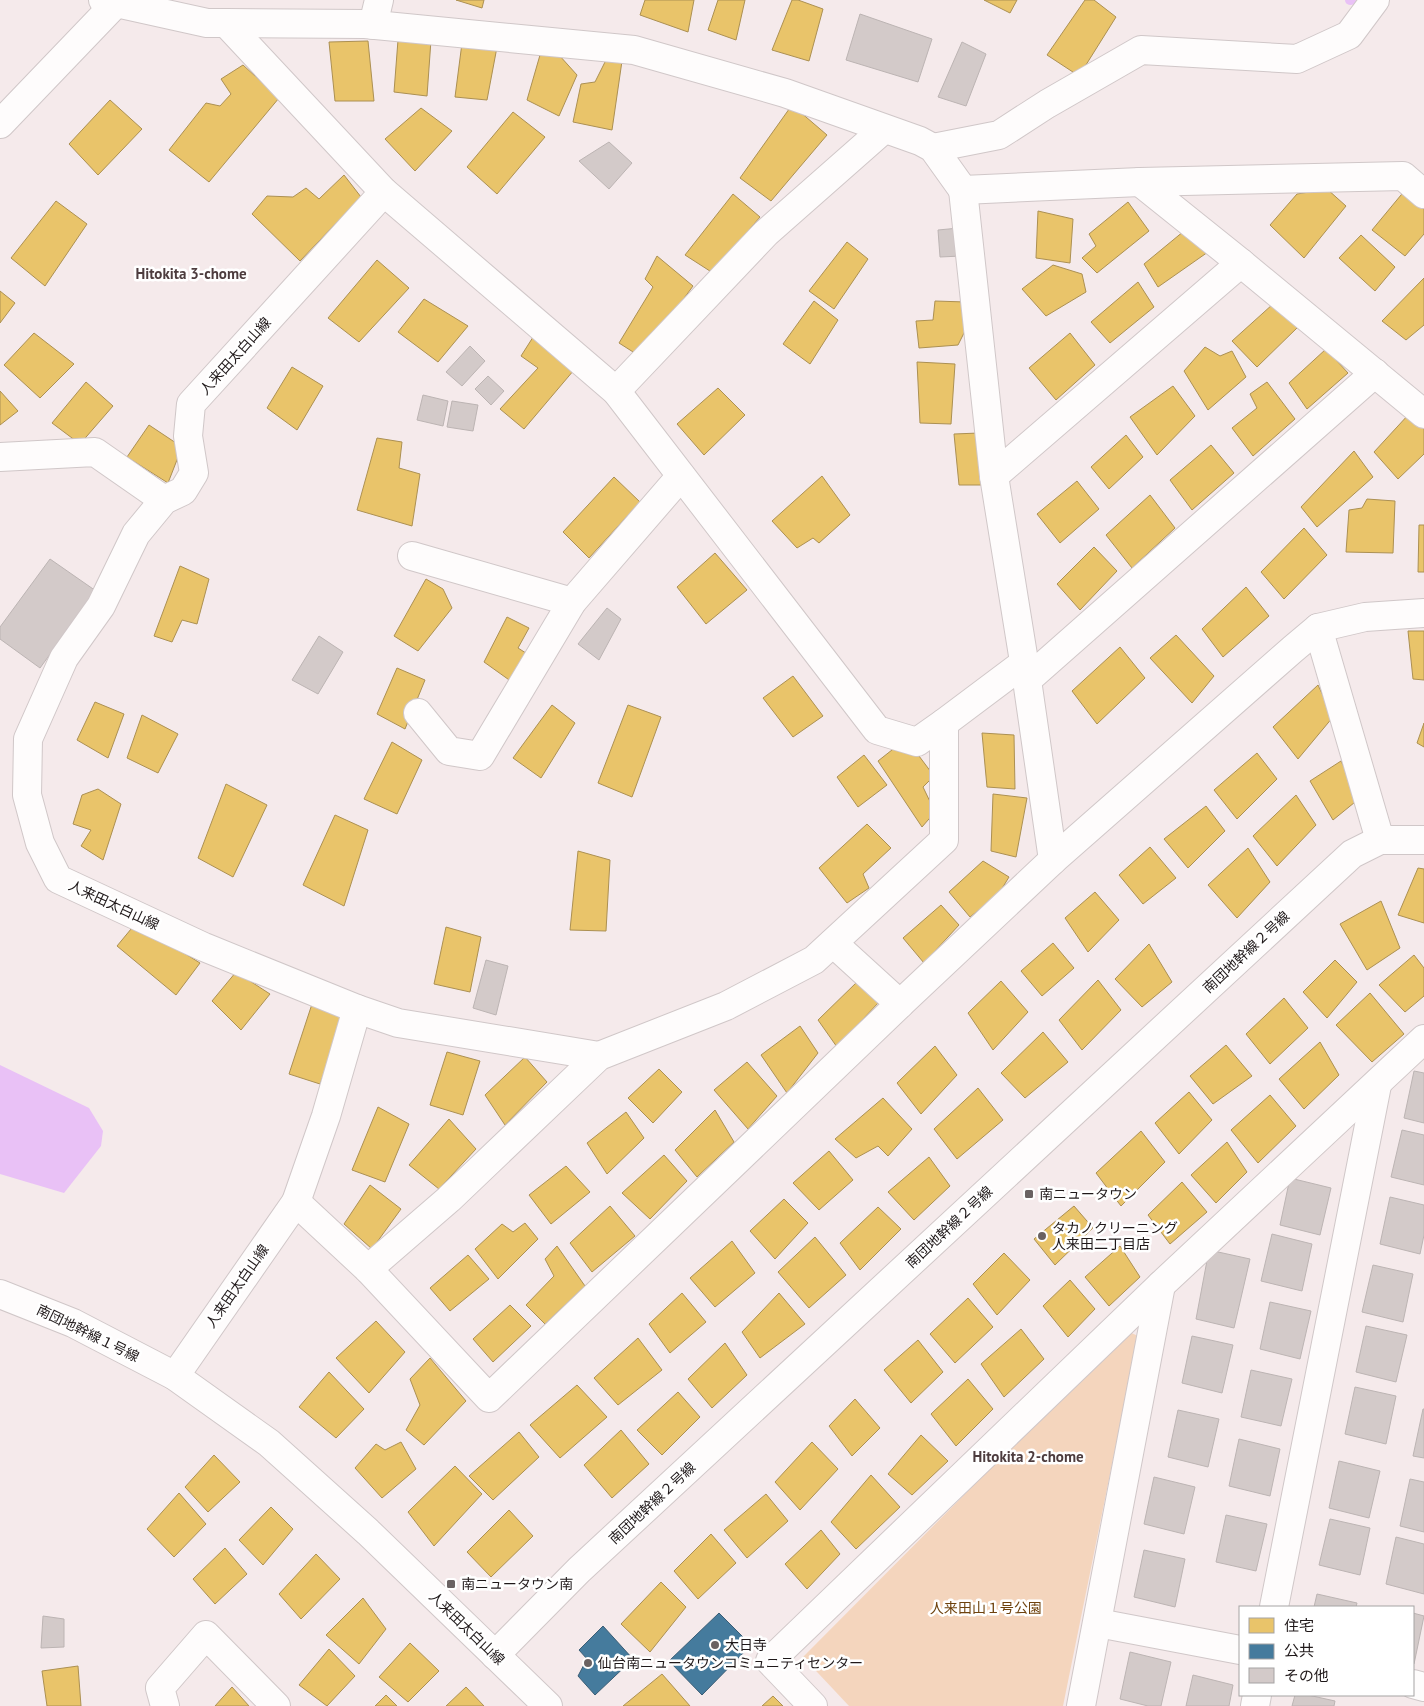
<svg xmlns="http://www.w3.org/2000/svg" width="1424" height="1706" viewBox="0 0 1424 1706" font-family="'PT Sans','Noto Sans JP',sans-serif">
<rect width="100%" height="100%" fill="#f5eaeb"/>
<polygon fill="#f4d5bd" points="1127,1331 1138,1336 1063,1706 849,1706 803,1657"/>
<polygon fill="#e9c1f6" points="0,1065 89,1108 103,1131 101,1146 64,1193 0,1174"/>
<g fill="#e9c46a" stroke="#ac9052">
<polygon points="456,0 484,0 482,8"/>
<polygon points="645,0 694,0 688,32 640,15"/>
<polygon points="718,0 745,0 736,40 708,30"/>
<polygon points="792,0 798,0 823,9 809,61 772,50"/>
<polygon points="984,0 1017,0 1010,13"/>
<polygon points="1085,0 1094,0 1116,17 1079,76 1047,55"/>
<polygon points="398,40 431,40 427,96 394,92"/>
<polygon points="368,41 374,101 335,101 329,42"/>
<polygon points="462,43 497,47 487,100 455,97"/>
<polygon points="540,55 559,55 577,75 559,116 527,100"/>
<polygon points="606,60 622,61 612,130 573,122 581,84 595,82"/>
<polygon points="243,65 279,98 209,182 169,150 206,103 220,106 231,94 221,79"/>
<polygon points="110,100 142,129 98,175 69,144"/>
<polygon points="792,105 827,135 771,201 740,178"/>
<polygon points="421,108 452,131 415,171 385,139"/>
<polygon points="513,112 545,137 497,194 467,167"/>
<polygon points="344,175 361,197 300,261 252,214 267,196 293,197 306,188 319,199"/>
<polygon points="1327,189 1346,206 1304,258 1270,225 1297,194"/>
<polygon points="1406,189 1424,206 1424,234 1405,256 1372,230"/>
<polygon points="733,194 760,217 713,273 685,255"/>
<polygon points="56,201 87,224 45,286 11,258"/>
<polygon points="1128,202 1149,231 1097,273 1082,258 1096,246 1089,234"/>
<polygon points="1038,211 1073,219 1070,263 1036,258"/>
<polygon points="1184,231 1208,252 1158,287 1144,264"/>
<polygon points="1361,235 1395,267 1375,291 1339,258"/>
<polygon points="847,242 868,259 834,309 809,291"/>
<polygon points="657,256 693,286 641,357 619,343 653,287 645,279"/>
<polygon points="377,260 409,288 359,342 328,318"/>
<polygon points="1053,265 1082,274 1086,292 1046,316 1022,289"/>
<polygon points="1424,278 1424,325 1406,340 1382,321"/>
<polygon points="1138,282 1154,307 1110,343 1091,322"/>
<polygon points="0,291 15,303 0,323"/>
<polygon points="424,299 468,326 438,362 398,332"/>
<polygon points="814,301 838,320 810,364 783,344"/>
<polygon points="935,301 966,302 969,323 958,345 919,348 916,321 933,320"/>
<polygon points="1273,304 1298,327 1257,367 1232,341"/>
<polygon points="34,333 74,364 40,398 4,365"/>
<polygon points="1070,333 1095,365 1056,400 1029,368"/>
<polygon points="535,334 574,370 524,429 500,409 538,368 521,356"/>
<polygon points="1205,347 1220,356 1232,351 1246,377 1208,410 1184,371"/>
<polygon points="1326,349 1348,373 1307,409 1289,383"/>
<polygon points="917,362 955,364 951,424 920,423"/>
<polygon points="292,367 323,386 297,430 267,408"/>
<polygon points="86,382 113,406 80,444 52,423"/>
<polygon points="1267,382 1295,419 1253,456 1232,428 1257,408 1250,394"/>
<polygon points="1173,386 1195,416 1157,455 1130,417"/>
<polygon points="718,388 745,415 704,455 677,424"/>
<polygon points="0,391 18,411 0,425"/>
<polygon points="1409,414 1424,429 1424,454 1398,479 1374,452"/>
<polygon points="149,425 182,447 168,483 127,457"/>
<polygon points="979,433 988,485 959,485 954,434"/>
<polygon points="1126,435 1143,457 1109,489 1091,467"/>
<polygon points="377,438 402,442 399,468 420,474 412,526 357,510"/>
<polygon points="1211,445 1234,473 1192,510 1170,480"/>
<polygon points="1354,451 1373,477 1317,527 1301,507"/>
<polygon points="822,476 850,515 819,543 813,538 797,548 772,521"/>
<polygon points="614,477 640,502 589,558 563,532"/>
<polygon points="1077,481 1099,509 1060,543 1037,514"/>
<polygon points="1150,495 1175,528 1132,568 1106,535"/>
<polygon points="1367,499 1395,501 1393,553 1346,552 1349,510 1362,508"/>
<polygon points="1419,525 1424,525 1424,572 1418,572"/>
<polygon points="1304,528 1327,555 1284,599 1261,572"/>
<polygon points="1094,547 1117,571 1080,610 1057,584"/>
<polygon points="715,553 747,590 706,624 677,587"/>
<polygon points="180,566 209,579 197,624 182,620 172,642 154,636"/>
<polygon points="426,579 443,589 452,608 418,651 394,636"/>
<polygon points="1246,587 1269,616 1223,657 1202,629"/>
<polygon points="507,617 529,628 518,648 529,655 512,682 484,662"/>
<polygon points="1408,631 1424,631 1424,680 1413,679"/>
<polygon points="1176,635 1214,676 1192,703 1150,658"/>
<polygon points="1120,647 1145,678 1097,724 1072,691"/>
<polygon points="397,668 425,680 405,729 377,714"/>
<polygon points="793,676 823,716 793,737 763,698"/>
<polygon points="1318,685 1333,717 1298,759 1273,727"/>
<polygon points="95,702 124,714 108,758 77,740"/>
<polygon points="552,705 575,723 541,778 513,758"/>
<polygon points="628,705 661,717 632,797 598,783"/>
<polygon points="142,715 178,734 158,773 127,758"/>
<polygon points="1424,723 1424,747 1417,743"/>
<polygon points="982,733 1014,735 1015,789 987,787"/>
<polygon points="392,742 422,760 397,814 364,799"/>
<polygon points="897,746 916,752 934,776 923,787 935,812 922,827 878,761"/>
<polygon points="1257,753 1277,779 1237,819 1214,790"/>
<polygon points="864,755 887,785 858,807 837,777"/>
<polygon points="1341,761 1360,798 1333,820 1310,781"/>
<polygon points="226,784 267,805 233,877 198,858"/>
<polygon points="98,789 121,804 103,860 81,846 91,830 73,824 82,795"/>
<polygon points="993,794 1027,798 1016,857 991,851"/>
<polygon points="1296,795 1316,825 1277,866 1253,836"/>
<polygon points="1206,806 1225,831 1188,868 1164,839"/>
<polygon points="335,815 368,830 344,906 303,885"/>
<polygon points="867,824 891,848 863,874 869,888 847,903 819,868"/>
<polygon points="1150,847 1176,878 1143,904 1119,875"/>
<polygon points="1248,848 1270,882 1237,918 1208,885"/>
<polygon points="578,851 610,860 606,931 570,930"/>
<polygon points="983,861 1009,877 998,895 970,917 949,892"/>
<polygon points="1418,868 1424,869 1424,923 1398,915"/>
<polygon points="1095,892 1119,920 1088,952 1065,918"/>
<polygon points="1381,901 1400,948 1367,970 1340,924"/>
<polygon points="941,905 959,925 924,963 903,938"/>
<polygon points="136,923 200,963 176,995 117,946"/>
<polygon points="446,927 481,937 470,992 434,984"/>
<polygon points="1053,943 1074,968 1042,996 1021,971"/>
<polygon points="1149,944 1172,982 1142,1007 1115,979"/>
<polygon points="1414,955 1424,968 1424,996 1405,1012 1379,985"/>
<polygon points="1335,960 1357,982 1327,1018 1303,992"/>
<polygon points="236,972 270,994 241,1030 212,1001"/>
<polygon points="1098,980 1121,1010 1082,1050 1059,1020"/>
<polygon points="1001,981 1028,1012 993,1050 968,1013"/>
<polygon points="857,982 879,1002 837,1047 818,1020"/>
<polygon points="1370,993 1404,1034 1372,1062 1336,1025"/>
<polygon points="1284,998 1308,1028 1270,1064 1246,1034"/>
<polygon points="312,1004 345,1019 320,1084 289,1074"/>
<polygon points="800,1026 818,1053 787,1093 761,1055"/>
<polygon points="1043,1032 1068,1062 1025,1098 1001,1073"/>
<polygon points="1320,1042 1339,1075 1304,1109 1279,1079"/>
<polygon points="1226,1045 1252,1076 1213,1104 1190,1076"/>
<polygon points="935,1046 957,1075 921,1114 897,1083"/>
<polygon points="447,1052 480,1061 463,1115 430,1105"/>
<polygon points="525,1057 547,1082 505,1125 485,1095"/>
<polygon points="747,1062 777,1096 748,1129 714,1090"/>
<polygon points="659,1069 682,1092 653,1123 628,1098"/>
<polygon points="978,1088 1003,1120 957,1159 934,1129"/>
<polygon points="1189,1092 1212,1120 1179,1154 1155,1123"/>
<polygon points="1270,1095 1296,1126 1258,1163 1231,1130"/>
<polygon points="883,1098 912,1129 888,1156 878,1146 856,1158 835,1139"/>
<polygon points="378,1107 409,1124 385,1182 352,1170"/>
<polygon points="715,1110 734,1142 697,1177 675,1150"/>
<polygon points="626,1112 644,1138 607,1174 587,1143"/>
<polygon points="449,1119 476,1149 439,1189 409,1165"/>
<polygon points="1141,1131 1165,1162 1121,1206 1096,1173"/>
<polygon points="1227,1142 1247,1172 1216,1203 1191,1175"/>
<polygon points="829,1151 853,1180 819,1210 793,1183"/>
<polygon points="664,1155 687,1181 650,1219 622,1193"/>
<polygon points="929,1157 950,1186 914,1220 888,1192"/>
<polygon points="566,1166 590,1192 551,1224 529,1195"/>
<polygon points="1182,1182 1207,1212 1170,1244 1148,1215"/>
<polygon points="370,1185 401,1209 372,1249 344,1224"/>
<polygon points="784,1199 808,1223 775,1259 750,1231"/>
<polygon points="610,1206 635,1236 592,1272 570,1243"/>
<polygon points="1074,1206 1093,1228 1055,1265 1034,1239"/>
<polygon points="878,1207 901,1229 860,1270 840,1243"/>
<polygon points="525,1223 538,1239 498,1279 475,1249 502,1224 513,1232"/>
<polygon points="815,1237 846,1275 809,1308 778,1272"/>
<polygon points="732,1241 755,1273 715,1307 690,1278"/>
<polygon points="557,1246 585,1286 545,1324 526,1305 554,1276 545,1259"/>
<polygon points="1120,1246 1140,1277 1109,1306 1085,1277"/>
<polygon points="1004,1253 1030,1280 997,1315 973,1284"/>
<polygon points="468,1255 489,1279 450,1311 430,1288"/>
<polygon points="1070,1280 1095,1309 1068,1337 1043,1306"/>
<polygon points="682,1293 706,1322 670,1353 649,1324"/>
<polygon points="779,1293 805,1324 760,1358 742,1332"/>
<polygon points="968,1298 993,1327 955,1363 930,1334"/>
<polygon points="510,1305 531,1326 493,1362 473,1339"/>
<polygon points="376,1321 405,1352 369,1393 336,1358"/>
<polygon points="1021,1329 1044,1359 1004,1397 981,1364"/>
<polygon points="638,1338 662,1370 618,1405 594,1378"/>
<polygon points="918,1340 943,1372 911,1403 884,1370"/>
<polygon points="725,1343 747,1375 712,1408 688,1379"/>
<polygon points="430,1358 466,1401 424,1445 406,1430 420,1405 410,1379"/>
<polygon points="329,1372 364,1409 336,1438 299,1407"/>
<polygon points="968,1379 993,1409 956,1446 931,1414"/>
<polygon points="577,1385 607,1417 560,1458 530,1425"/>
<polygon points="678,1392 700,1417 662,1455 637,1430"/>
<polygon points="855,1399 880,1428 852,1456 829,1426"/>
<polygon points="621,1430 649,1464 612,1498 584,1465"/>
<polygon points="519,1432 539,1457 493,1500 469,1476"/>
<polygon points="921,1435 948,1461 912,1495 888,1474"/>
<polygon points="401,1442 416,1469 382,1498 355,1468 376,1444 385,1450"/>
<polygon points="812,1442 838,1469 800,1510 775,1482"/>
<polygon points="214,1455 240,1482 208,1512 185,1487"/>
<polygon points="455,1466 482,1494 434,1546 408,1512"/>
<polygon points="871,1475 900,1507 856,1549 831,1522"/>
<polygon points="179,1493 206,1524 174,1557 147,1529"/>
<polygon points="766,1494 788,1521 747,1558 724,1530"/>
<polygon points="271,1507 293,1529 263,1565 239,1540"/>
<polygon points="509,1510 533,1536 491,1577 467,1552"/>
<polygon points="821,1530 840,1554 807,1589 785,1564"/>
<polygon points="711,1534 736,1563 698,1599 674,1571"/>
<polygon points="225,1548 247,1574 215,1604 193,1579"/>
<polygon points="316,1554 340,1579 301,1619 279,1594"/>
<polygon points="661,1582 686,1607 650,1652 621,1624"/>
<polygon points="363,1598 386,1629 359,1664 326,1635"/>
<polygon points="410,1643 439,1671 408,1702 379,1677"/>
<polygon points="329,1649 355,1676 327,1706 299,1685"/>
<polygon points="78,1666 81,1706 47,1706 42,1671"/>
<polygon points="662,1674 690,1706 623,1706"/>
<polygon points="232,1687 249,1706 215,1706"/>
<polygon points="466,1687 484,1706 446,1706"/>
<polygon points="386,1695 397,1706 375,1706"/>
<polygon points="773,1696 783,1706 762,1706"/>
</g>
<g fill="#457b9d" stroke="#3a5d75">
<polygon points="719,1613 751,1645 702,1695 669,1661"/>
<polygon points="603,1626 633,1659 595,1695 578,1676 587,1659 579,1650"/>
</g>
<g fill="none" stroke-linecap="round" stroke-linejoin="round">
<polyline stroke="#e9c1f6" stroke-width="10" points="1350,0 1351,0"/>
</g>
<g fill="#d3cac9" stroke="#bcb4b3">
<polygon points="860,14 932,39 918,82 846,60"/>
<polygon points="962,42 986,54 966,106 938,97"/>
<polygon points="609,142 632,163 609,189 579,161"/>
<polygon points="959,228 961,256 940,257 938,230"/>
<polygon points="470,346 485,361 462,386 446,372"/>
<polygon points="488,376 504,391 491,405 475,389"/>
<polygon points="423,395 448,401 443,426 417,420"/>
<polygon points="452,401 478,405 473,431 447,427"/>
<polygon points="50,559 96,591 40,668 0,639 0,627"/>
<polygon points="607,608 621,619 599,660 578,644"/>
<polygon points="319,636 343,652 318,694 292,680"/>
<polygon points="486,960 508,966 496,1015 473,1008"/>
<polygon points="1414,1071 1424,1073 1424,1123 1404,1118"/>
<polygon points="1402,1130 1424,1135 1424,1185 1391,1177"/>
<polygon points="1290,1178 1331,1188 1320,1235 1280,1225"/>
<polygon points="1390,1197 1424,1205 1424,1235 1420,1254 1380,1244"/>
<polygon points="1272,1234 1312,1244 1302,1291 1261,1281"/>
<polygon points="1209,1250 1250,1259 1234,1328 1196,1319"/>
<polygon points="1373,1265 1413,1274 1403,1322 1362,1312"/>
<polygon points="1270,1302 1311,1311 1300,1359 1260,1349"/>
<polygon points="1366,1326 1407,1335 1396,1382 1356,1372"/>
<polygon points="1192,1336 1233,1345 1222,1393 1182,1383"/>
<polygon points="1251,1370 1292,1379 1281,1426 1241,1417"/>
<polygon points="1355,1387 1396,1396 1386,1444 1345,1434"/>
<polygon points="1423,1409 1424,1409 1424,1458 1413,1456"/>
<polygon points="1178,1410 1219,1419 1208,1467 1168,1457"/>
<polygon points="1239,1439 1280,1449 1270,1496 1229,1486"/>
<polygon points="1339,1461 1380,1471 1369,1518 1329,1508"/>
<polygon points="1154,1477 1195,1487 1184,1534 1144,1524"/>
<polygon points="1410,1479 1424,1482 1424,1532 1400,1526"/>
<polygon points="1226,1515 1267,1524 1256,1571 1216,1562"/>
<polygon points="1330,1519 1370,1528 1360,1575 1319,1565"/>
<polygon points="1396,1537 1424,1544 1424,1594 1386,1584"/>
<polygon points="1144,1550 1185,1559 1175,1607 1134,1597"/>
<polygon points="1317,1594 1357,1603 1356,1607 1314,1607"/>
<polygon points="1413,1613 1424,1616 1414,1664 1413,1664"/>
<polygon points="43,1616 64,1619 64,1647 41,1648"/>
<polygon points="1130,1652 1171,1662 1161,1706 1148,1706 1120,1699"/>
<polygon points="1193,1675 1233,1685 1229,1706 1186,1706"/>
<polygon points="1295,1695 1308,1695 1335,1701 1334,1706 1292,1706"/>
</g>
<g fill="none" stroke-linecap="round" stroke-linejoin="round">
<g stroke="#d0c7c8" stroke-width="30">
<g id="street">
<polyline points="103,0 207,23 226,23 384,192 191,404 188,436 194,473 183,491 164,500 136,534 101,606 64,658 28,739 27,795 40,843 58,879 204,947 357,1009 326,1116 296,1202 175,1376"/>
<polyline points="226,23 365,24 634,50 785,93 920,141 933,148 963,190 1140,182 1403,176 1424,194"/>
<polyline points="373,25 379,0"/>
<polyline points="0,124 116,3"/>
<polyline points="933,148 999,135 1047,104 1141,50 1297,59 1349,35 1375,0"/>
<polyline points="1140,182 1241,263 1424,414"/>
<polyline points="963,190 994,476 1027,680 1053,860"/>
<polyline points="384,192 616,391 877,730 917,742 944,723"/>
<polyline points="616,391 766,233 884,129"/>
<polyline points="0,457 95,452 164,500"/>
<polyline points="994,476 1241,263"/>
<polyline points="412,556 572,602"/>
<polyline points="1318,628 1380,840"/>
<polyline points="1027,680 1375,373"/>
<polyline points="418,713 449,751 480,756 572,602 681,476"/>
<polyline points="833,943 900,1004"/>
<polyline points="357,1009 398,1023 599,1056"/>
<polyline points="296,1202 368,1269 489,1398 900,1004 1053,860 1293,649 1318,628 1365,617 1424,613"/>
<polyline points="368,1269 449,1199 599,1056 726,1006 814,960 944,840 944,723 1024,663"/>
<polyline points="1274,1607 1377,1085"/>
<polyline points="1098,1623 1240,1650"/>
<polyline points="1413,1684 1424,1687"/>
<polyline points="165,1706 160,1688 206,1635 276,1706"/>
<polyline points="813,1706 770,1661 1161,1285 1424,1039"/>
<polyline points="1081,1706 1161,1285"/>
<polyline points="1255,1706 1257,1695"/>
</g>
</g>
<g stroke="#d0c7c8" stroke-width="30">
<g id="secondary">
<polyline points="0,1294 73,1323 175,1376 269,1443 368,1532 548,1706"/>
<polyline points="495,1655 579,1570 1352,854 1380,840 1424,840"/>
</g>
</g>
<use href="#street" stroke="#fefcfc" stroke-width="28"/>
<use href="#secondary" stroke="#fefcfc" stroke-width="28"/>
</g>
<g fill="#6a6262" stroke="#fff" stroke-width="2">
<rect x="1024" y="1189" width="10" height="10" rx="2.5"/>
<circle cx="1042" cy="1236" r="5"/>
<rect x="446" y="1579" width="10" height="10" rx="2.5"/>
<circle cx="715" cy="1645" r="5"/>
<circle cx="588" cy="1663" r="5"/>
</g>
<g text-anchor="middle" stroke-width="5" stroke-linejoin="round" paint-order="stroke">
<g font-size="14" fill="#1f1819" stroke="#fff">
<text transform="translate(235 356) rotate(-48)" y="5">人来田太白山線</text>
<text transform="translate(114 905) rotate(25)" y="5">人来田太白山線</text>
<text transform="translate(1246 952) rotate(-43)" y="5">南団地幹線２号線</text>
<text transform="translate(949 1227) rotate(-43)" y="5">南団地幹線２号線</text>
<text transform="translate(237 1286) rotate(-55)" y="5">人来田太白山線</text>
<text transform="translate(88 1333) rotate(26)" y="5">南団地幹線１号線</text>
<text transform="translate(652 1503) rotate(-43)" y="5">南団地幹線２号線</text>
<text transform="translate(467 1628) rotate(44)" y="5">人来田太白山線</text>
</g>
<g font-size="14" fill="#1f1819" stroke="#fff" text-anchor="start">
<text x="1039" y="1199">南ニュータウン</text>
<text x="1052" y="1233">タカノクリーニング<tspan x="1052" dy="16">人来田二丁目店</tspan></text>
<text x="461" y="1589">南ニュータウン南</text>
<text x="725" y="1650">大日寺</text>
<text x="598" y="1668">仙台南ニュータウンコミュニティセンター</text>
</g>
<g font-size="14" fill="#6e420d" stroke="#fff">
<text x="986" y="1613">人来田山１号公園</text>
</g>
<g font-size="15" font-weight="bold" fill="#4d3c3e" stroke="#fff">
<text x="191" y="279">Hitokita 3-chome</text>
<text x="1028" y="1462">Hitokita 2-chome</text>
</g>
</g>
<rect x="1239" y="1606" width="175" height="90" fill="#ffffff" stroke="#a5a3a3"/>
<rect x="1249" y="1618" width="25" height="15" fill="#e9c46a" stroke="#a5a3a3"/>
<text x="1284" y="1631" font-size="15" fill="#1f1819">住宅</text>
<rect x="1249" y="1644" width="25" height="15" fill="#457b9d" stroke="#a5a3a3"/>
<text x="1284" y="1656" font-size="15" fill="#1f1819">公共</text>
<rect x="1249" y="1668" width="25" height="15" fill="#d3cac9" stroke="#a5a3a3"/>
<text x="1284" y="1681" font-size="15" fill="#1f1819">その他</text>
</svg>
